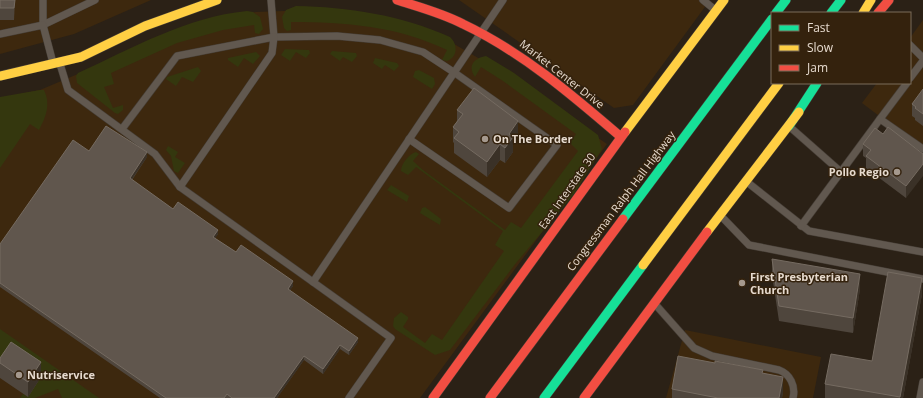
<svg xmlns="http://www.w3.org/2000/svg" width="923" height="398" viewBox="0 0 923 398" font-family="'Open Sans',sans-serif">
<rect width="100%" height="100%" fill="#2b2116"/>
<g fill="#3d280e">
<polygon points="0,0 151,0 74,34 0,54"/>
<polygon points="459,0 710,0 633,105 614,108"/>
<polygon points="311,10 454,44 499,70 607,144 420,398 0,398 0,98 40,90 210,18 256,12"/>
<polygon points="923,20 923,149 862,103 877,83 910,83 910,38"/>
<polygon points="685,330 821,357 813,398 666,398"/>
</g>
<g fill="#34370e">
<path d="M296,6C348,7 401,15 450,37C458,44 458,57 447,61L442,60L447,50C397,26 345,22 291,22V30L287,31L284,28L282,17L286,10Z"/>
<path d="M247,11L253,12L260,17L263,29L259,34L255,33L254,25L223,30L177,43L111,73L114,84L104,87L113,108L123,105V110L118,114L115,113L77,83L76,76L78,73C133,48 186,17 247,11Z"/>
<polygon points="285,49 309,50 310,53 306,58 296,52 290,61 281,55"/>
<polygon points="332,51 356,53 357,56 352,62 343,57 340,61 330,54"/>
<polygon points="256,52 260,56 253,64 244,58 238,67 228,60 228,58"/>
<path d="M486,56L514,73L598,135L602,149L574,194L516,263L450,350L435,355L395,329L393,326L394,318L401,312L408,317V319L403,327L425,343L432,334L442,340L504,251L495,245L503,231L416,167L408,175L401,171C401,164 409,154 416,152L419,154L413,161L423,170L505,230L511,222L521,228L578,151L570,143L576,134L503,81L481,67L475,77C467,66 474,58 486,56Z"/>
<polygon points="375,58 397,63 399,66 394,71 385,65 382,69 373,63"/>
<polygon points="198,67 201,71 193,82 182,77 176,86 166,79 167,77"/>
<polygon points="419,70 434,78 435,84 432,89 413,77 415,71"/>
<path d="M40,90H44C51,104 46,117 39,130L30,124L0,168V97Z"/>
<polygon points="168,146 178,152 175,157 185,163 178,173 174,171 171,156 166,150"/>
<polygon points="391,185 409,196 407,202 387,190"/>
<polygon points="425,207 441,219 440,225 420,213 422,208"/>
<polygon points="0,329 99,398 62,398 58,389 35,398 20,398 23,394 28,397 0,361"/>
</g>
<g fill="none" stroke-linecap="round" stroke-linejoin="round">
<g stroke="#453d35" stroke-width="8">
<g id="lane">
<polyline points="43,0 43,25 95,0"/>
<polyline points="271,0 274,37 337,36 380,40 423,52 455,73 557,145 509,208 409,139"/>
<polyline points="703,0 714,9"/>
<polyline points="0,34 43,25 53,63"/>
<polyline points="910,45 923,58"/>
<polyline points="60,64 68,90 155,154 180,187 313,282"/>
<polyline points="910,78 923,61"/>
<polyline points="880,119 907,83"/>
<polyline points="790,127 841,172"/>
<polyline points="122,129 177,56 274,37 272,53 180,187"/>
<polyline points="747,182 809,231 923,252"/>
<polyline points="721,216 749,245 923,279"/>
<polyline points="801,226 880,119 923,149"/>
<path d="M655,304L694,348L712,356L779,370C790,374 796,386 793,398"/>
<polyline points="349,398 391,338 313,282 503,0"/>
<polyline points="920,398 923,382"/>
</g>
</g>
<g stroke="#453d35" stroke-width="10">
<g id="fast">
<polyline points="776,13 786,0"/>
<polyline points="831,13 841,0"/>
<polyline points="789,126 817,83"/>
<polyline points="623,219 772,19"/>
<polyline points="544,398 643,265"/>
</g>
</g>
<g stroke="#453d35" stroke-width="10">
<g id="slow">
<polyline points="863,13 871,0"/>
<polyline points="0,76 81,57 145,26 217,0"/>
<polyline points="625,132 724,0"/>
<polyline points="707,232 799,112"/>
<polyline points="643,265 779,83"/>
</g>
</g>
<g stroke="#453d35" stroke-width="10">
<g id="jam">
<path d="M397,0C419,7 442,13 463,24C522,52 571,94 621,137"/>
<polyline points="878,13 889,0"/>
<polyline points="433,398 625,132"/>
<polyline points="490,398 623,219"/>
<polyline points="584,398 707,232"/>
</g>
</g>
<use href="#lane" stroke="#61584f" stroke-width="7"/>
<use href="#fast" stroke="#16e098" stroke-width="9"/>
<use href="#slow" stroke="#ffcf43" stroke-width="9"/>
<use href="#jam" stroke="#f24e42" stroke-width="9"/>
</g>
<g fill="#4f463d">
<polygon points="0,0 15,0 14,20 0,20"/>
<polygon points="923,89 923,126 915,120 915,118 912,116 912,104"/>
<polygon points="457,110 518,136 513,143 513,152 505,163 500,160 487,177 454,153 454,143 453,142 453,127 457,121"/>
<polygon points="883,134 923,154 906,198 866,168 866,158 863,156 863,144"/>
<polygon points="147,157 132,180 173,209 218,234 215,238 236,252 293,286 290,290 358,342 349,355 340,349 323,374 304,360 277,398 160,398 0,287 0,244"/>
<polygon points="772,259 860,289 853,333 779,321 772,275"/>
<polygon points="922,294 903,398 825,398 825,384 872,361"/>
<polygon points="0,358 41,377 28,397 0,378"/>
<polygon points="763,373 783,392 782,398 672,398 672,389"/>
</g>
<g fill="#3a3127">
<polygon points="518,121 518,136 513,143 513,152 505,163 505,148 509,134"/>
<polygon points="500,144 500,160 487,177 487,162"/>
<polygon points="147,152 147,157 130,182 130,178"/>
<polygon points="923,164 923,176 906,198 906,186"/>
<polygon points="218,230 218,234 213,241 213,237"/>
<polygon points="860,274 860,289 853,333 853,318"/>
<polygon points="922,278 922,294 903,398 900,398"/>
<polygon points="293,281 293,286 288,293 288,289"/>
<polygon points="358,338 358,342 349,355 349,351"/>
<polygon points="340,345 340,349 323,374 323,369"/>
<polygon points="304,356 304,360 277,398 274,398"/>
<polygon points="41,362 41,377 28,397 28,382"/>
<polygon points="783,377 783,392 782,398 779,398"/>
</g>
<g fill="#60564d" stroke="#756b61">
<polygon points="0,0 15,0 14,8 0,8"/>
<polygon points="474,88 518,121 509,134 513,137 505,148 500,144 487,162 454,138 459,132 453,127 463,114 457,110"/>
<polygon points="923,89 923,114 915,108 916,107 912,104"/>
<polygon points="106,126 147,152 130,178 173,209 178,202 218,230 213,237 236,252 241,245 293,281 288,289 358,338 349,351 340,345 323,369 304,356 274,398 232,398 227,394 224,398 166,398 0,283 0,244 73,140 89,151"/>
<polygon points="888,127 923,154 923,164 906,186 866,156 871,150 863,144 875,128 883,134"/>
<polygon points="772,259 860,274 853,318 779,306"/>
<polygon points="888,272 922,278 900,397 825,384 831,354 872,361"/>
<polygon points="11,342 41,362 28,382 0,363 0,358"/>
<polygon points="678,356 715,363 715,361 763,370 762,373 783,377 779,398 718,398 672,389"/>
</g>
<g fill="#a5998e" stroke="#34220d" stroke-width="1.5">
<circle cx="485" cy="139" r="4"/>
<circle cx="897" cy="172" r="4"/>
<circle cx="742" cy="283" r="4"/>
<circle cx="19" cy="375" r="4"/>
</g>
<g text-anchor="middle" stroke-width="3" stroke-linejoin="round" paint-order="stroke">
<g font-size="11" fill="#e6dace" stroke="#34220d">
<text transform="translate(562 74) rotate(38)" y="4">Market Center Drive</text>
<text transform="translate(567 191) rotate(-55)" y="4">East Interstate 30</text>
<text transform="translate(621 201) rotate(-53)" y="4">Congressman Ralph Hall Highway</text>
</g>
<g font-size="11" font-weight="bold" fill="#e6dace" stroke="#34220d" text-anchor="start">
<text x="493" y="143">On The Border</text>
<text x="889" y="176" text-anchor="end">Pollo Regio</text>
<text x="750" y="281">First Presbyterian<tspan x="750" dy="13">Church</tspan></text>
<text x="27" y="379">Nutriservice</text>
</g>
</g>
<rect x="771" y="12" width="140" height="72" fill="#34220d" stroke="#7b6c5a"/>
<rect x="779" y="25" width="20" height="6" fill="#16e098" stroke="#7b6c5a"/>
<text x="807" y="32" font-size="12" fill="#e6dace">Fast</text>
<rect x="779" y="45" width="20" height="6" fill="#ffcf43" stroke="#7b6c5a"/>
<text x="807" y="52" font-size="12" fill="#e6dace">Slow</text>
<rect x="779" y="65" width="20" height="6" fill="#f24e42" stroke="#7b6c5a"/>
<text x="807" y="72" font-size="12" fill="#e6dace">Jam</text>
</svg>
